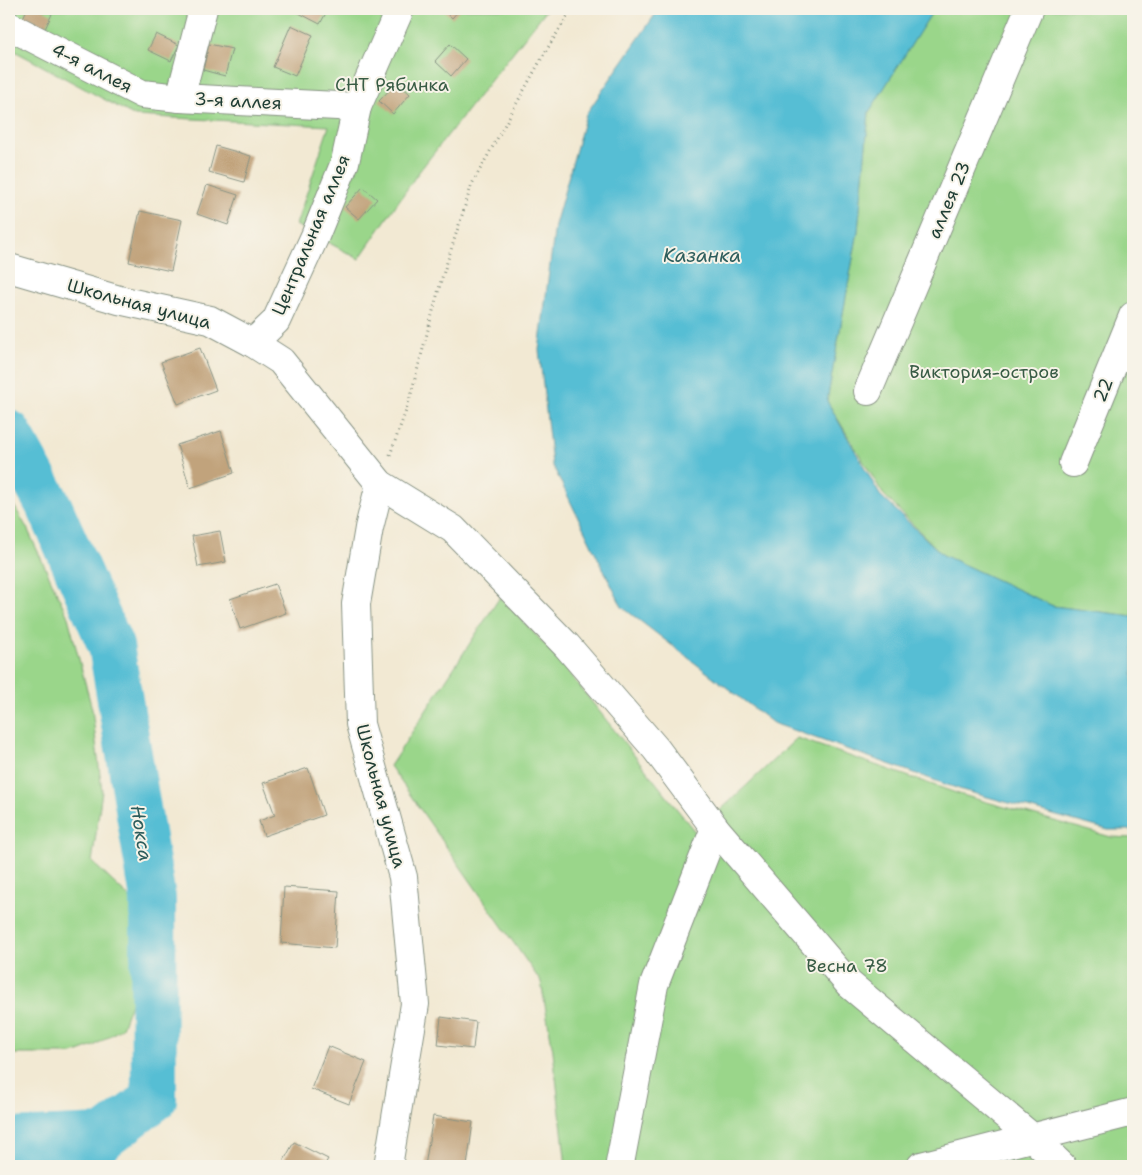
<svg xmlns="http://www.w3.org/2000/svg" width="1142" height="1175" viewBox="0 0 1142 1175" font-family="'Shantell Sans',sans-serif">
<rect width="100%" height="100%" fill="#f7f3e8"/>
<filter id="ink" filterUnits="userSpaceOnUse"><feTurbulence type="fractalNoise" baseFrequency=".02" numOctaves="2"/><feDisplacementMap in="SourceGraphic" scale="10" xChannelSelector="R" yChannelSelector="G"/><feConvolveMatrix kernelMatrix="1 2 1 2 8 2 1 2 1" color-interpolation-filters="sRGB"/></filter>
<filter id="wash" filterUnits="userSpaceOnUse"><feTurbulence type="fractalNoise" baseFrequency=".0096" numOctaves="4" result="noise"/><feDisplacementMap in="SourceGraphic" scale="20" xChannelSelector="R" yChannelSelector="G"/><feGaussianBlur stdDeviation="1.12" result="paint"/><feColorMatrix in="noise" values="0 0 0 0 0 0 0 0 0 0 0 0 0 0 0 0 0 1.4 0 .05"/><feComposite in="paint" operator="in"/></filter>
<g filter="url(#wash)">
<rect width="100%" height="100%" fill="#f2e9d3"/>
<g fill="#9ad68a" stroke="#5c8a5f">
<polygon points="9,9 547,9 418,173 359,259 296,225 329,126 135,116 9,48"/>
<polygon points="934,9 1133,9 1133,616 1053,606 943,555 883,494 827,401 858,231 869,112"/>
<polygon points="9,497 27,528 68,617 92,709 102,791 92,862 134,902 140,937 133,998 122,1028 94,1046 73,1054 9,1054"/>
<polygon points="500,597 553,653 696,833 797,738 962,795 1111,837 1133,838 1133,1166 566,1166 553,1051 541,982 390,766"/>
</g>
<polygon fill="#56bed4" stroke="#3a7e84" points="659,9 934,9 869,112 858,231 827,401 880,495 943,555 1053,606 1133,616 1133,830 1108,830 962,790 773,723 622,607 552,464 539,350 555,225 586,114"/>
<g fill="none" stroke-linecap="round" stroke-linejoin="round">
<polyline stroke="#56bed4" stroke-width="46" points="9,433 50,508 111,646 153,898 154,1099 104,1137 9,1141"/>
</g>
<g id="blocks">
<g fill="#c1a37b">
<polygon points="27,9 42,9 52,14 45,29 23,18"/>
<polygon points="298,9 319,9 326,13 320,24 297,12"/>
<polygon points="442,9 460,9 452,18"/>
<polygon points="291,25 313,35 295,76 273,67"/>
<polygon points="156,34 179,45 171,61 148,50"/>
<polygon points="209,44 232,49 225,76 203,70"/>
<polygon points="450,44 466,59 451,76 435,61"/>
<polygon points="397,82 410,94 393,114 379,101"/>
<polygon points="216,146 251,156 244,182 209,172"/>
<polygon points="207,185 238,195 228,225 197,214"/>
<polygon points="363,187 377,199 359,219 345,207"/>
<polygon points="140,211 182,220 171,271 129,262"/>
<polygon points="200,348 216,390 178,404 161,362"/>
<polygon points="221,431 234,473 190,488 177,445"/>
<polygon points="220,531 226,562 198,567 192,536"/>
<polygon points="275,584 286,613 240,629 230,599"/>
<polygon points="308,768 324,815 264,836 259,821 275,815 263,783"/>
<polygon points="284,887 339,891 335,948 281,943"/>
<polygon points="441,1017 476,1022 473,1049 438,1045"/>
<polygon points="328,1046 366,1062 349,1104 311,1089"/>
<polygon points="433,1116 473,1122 467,1166 425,1166"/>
<polygon points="294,1142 328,1159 324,1166 281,1166"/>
</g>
</g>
</g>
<g filter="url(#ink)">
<use href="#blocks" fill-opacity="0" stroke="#889384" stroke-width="1"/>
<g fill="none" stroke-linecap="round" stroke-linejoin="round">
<g stroke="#889384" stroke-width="30">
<g id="minor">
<polyline points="203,9 180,98 357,107"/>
<polyline points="9,26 142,94 180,98"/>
<polyline points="9,268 119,300 210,320 253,343 281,361 380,484 453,529 567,646 656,749 715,828 849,984 1034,1139 1062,1166"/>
<polyline points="253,343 276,321 315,236 345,162 357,107 400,9"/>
<polyline points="868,391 1029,9"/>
<polyline points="1073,463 1133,316"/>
<polyline points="380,484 369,528 356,604 360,724 403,877 415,1004 388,1166"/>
<polyline points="621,1166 620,1163 654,985 715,828"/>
<polyline points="921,1166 1133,1112"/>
</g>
</g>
<polyline stroke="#889384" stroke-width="3" stroke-dasharray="1 4" stroke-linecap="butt" points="390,455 408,405 441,281 472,184 544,54 572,9"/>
<use href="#minor" stroke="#fff" stroke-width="28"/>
</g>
</g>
<g text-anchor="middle" stroke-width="4" stroke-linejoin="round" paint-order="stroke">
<g font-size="18" fill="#1f3d34" stroke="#f7f3e8">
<text transform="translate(92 68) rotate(27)" y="6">4-я аллея</text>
<text transform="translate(238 101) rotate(3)" y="6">3-я аллея</text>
<text transform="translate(949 200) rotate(-67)" y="6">аллея 23</text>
<text transform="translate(311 235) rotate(-67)" y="6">Центральная аллея</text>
<text transform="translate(139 304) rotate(15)" y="6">Школьная улица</text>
<text transform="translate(1103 390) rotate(-68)" y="6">22</text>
<text transform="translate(381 796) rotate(75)" y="6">Школьная улица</text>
</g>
<g font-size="18" fill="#385c45" stroke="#f7f3e8">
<text x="392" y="91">СНТ Рябинка</text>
<text x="984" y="378">Виктория-остров</text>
<text x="847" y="972">Весна 78</text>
</g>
<g font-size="19" font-style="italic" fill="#2d5d5c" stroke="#f7f3e8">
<text x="702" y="262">Казанка</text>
<text transform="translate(142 833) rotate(81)" y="7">Нокса</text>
</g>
</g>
<rect width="1142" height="1175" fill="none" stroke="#f7f3e8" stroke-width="30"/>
</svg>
